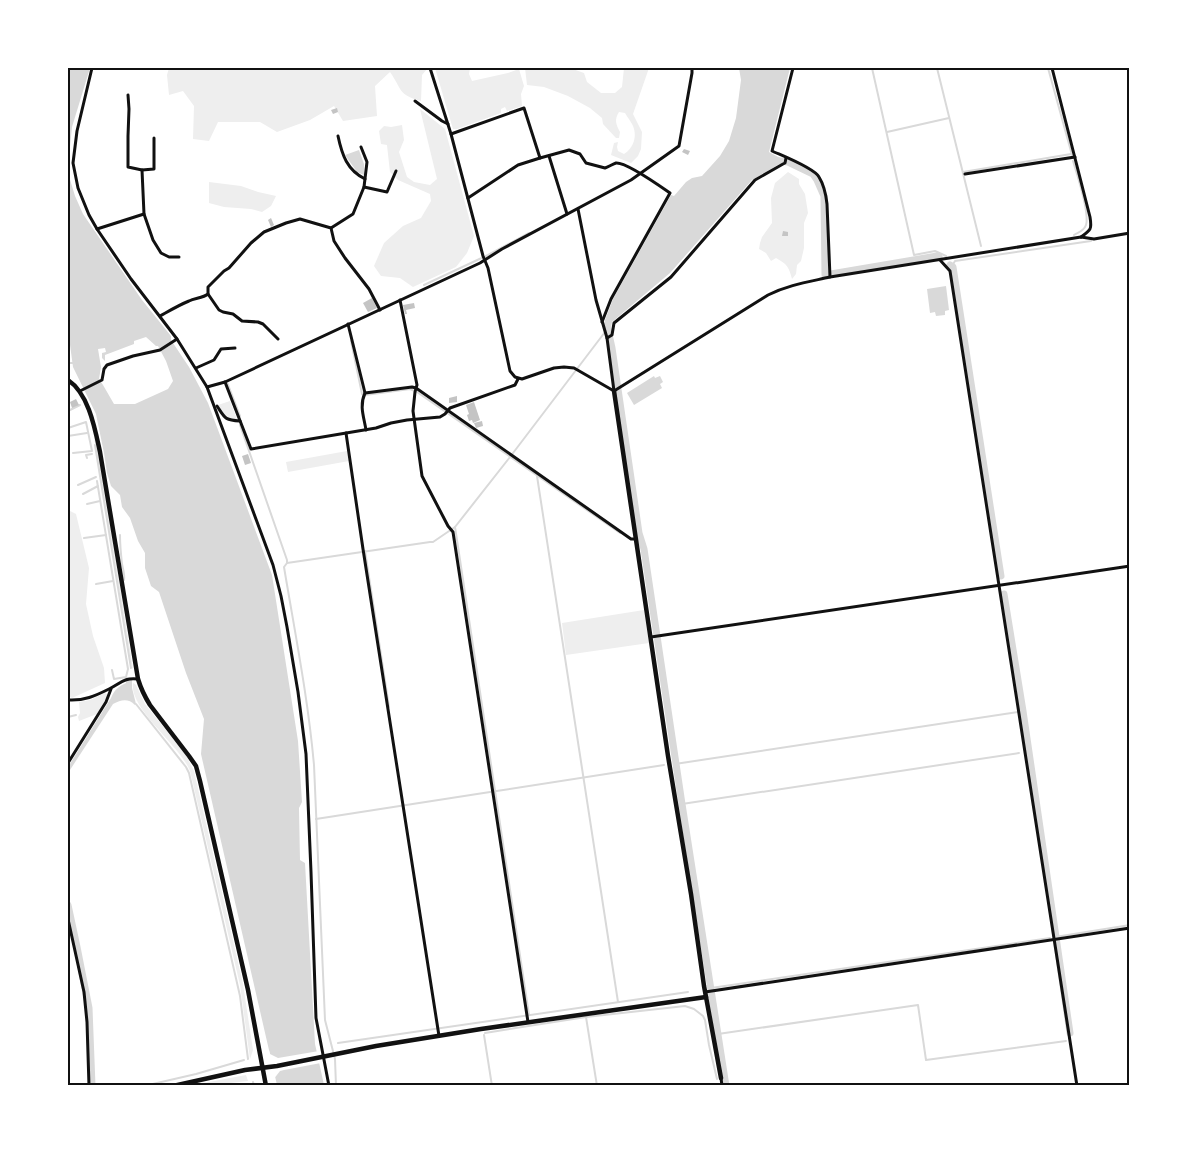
<svg xmlns="http://www.w3.org/2000/svg" width="1197" height="1153" viewBox="0 0 1197 1153" font-family="'Nunito Sans',sans-serif">
<rect width="100%" height="100%" fill="#fff"/>
<g fill="#eee">
<path d="M169,68H427V69L422,75L421,101C398,95 402,89 390,72L375,86L377,116L343,121L334,106L310,120L277,132L260,122H218L209,141L193,139L194,106L183,91L169,95L167,75Z"/>
<polygon points="435,68 470,68 469,74 472,81 508,73 519,69 524,86 521,94 522,106 507,111 505,107 501,109 501,113 457,129 453,129"/>
<path d="M525,68H570L584,73L587,82L601,93H615L622,87L624,68H649L633,114L642,132L641,149L638,156L631,163L611,155L614,143L618,142L617,147L618,151L624,154C634,148 638,135 632,124C630,120 627,117 625,113L619,112C614,120 616,124 620,132L619,138H616L603,124L602,118L590,108L568,96L544,87L527,85Z"/>
<polygon points="420,109 445,129 474,236 467,253 456,267 413,287 400,278 381,276 374,266 384,243 403,226 421,218 431,201 430,194 398,180 390,172 387,145 381,144 379,131 384,126 391,127 402,125 404,140 399,152 407,177 414,182 430,185 437,179"/>
<path d="M788,172L799,179V184L805,194L808,213L804,223V248L801,261L797,265L796,274L792,279C789,267 787,264 776,258L771,261L766,253L759,249L760,243L762,237L772,223L771,198L775,183Z"/>
<polygon points="209,182 241,186 258,192 276,196 271,206 262,212 251,209 224,207 209,203"/>
<path d="M230,401L237,419C226,419 223,413 218,405Z"/>
<polygon points="94,437 96,443 103,479 133,668 132,669"/>
<polygon points="347,451 349,461 288,472 286,462"/>
<polygon points="68,510 76,514 89,568 86,604 93,636 104,668 105,683 72,698 68,696"/>
<polygon points="644,610 649,643 566,655 562,623"/>
<path d="M133,683L136,685L145,704L186,755L194,771L243,984L253,1050L250,1059L240,985L190,771C180,745 129,709 133,683Z"/>
<polygon points="105,693 108,695 97,714 79,721 78,717 80,713 79,702 90,700"/>
<polygon points="246,1075 248,1081 214,1085 193,1085"/>
</g>
<g fill="#d9d9d9" fill-rule="evenodd">
<polygon points="68,68 90,68 72,127 68,167"/>
<polygon points="739,68 790,68 769,152 782,159 781,163 752,180 670,273 612,322 610,333 607,335 604,325 605,320 613,299 671,195 674,196 686,182 692,178 702,176 720,156 729,141 736,118 741,80"/>
<polygon points="359,150 364,164 364,175 357,172 345,155"/>
<path d="M68,173L75,196L83,214L142,300L171,336V340L189,367L208,403L272,575L298,741L302,802L299,808L300,860L305,863L315,1044L324,1085H277L201,754L204,719L186,673L159,592L151,586L145,568V553L138,541L130,518L122,507L120,495L111,486L107,473L104,453L96,414L73,367L68,330ZM146,337L156,346H158L166,361L173,381L168,389L135,404H114L103,385L99,379L101,367L98,349L105,348L106,352L102,353V358L105,361V355L134,344V341Z"/>
<polygon points="946,286 949,310 945,311 945,315 936,316 935,312 930,313 927,289"/>
<polygon points="654,376 655,378 660,376 663,382 660,384 662,388 634,405 627,393"/>
<path d="M126,677L132,678V688L136,704L135,705C128,698 121,700 113,704L68,773V767L111,698C114,690 119,686 126,683Z"/>
</g>
<polygon fill="#fff" points="269,1050 270,1054 278,1058 319,1051 321,1063 284,1070 280,1071 273,1080 266,1051"/>
<g fill="none" stroke-linecap="round" stroke-linejoin="round">
<g stroke="#d9d9d9" stroke-width="2">
<polyline points="872,68 914,255 935,251 946,256"/>
<polyline points="937,68 981,246"/>
<polyline points="1048,68 1072,155"/>
<polyline points="887,132 949,118"/>
<path d="M1073,161C1077,174 1090,213 1086,225C1084,231 1079,232 1074,235"/>
<polyline points="963,172 1071,154"/>
<polyline points="952,266 955,261 1091,241"/>
<polyline points="424,285 488,255 529,233"/>
<polyline points="351,341 362,394 365,395 410,389 417,392 620,533"/>
<polyline points="68,363 73,363"/>
<polyline points="227,382 240,416"/>
<polyline points="68,411 80,405"/>
<polyline points="240,425 287,560 287,563"/>
<polyline points="68,428 86,422 92,451 73,453"/>
<polyline points="68,436 87,433"/>
<polyline points="95,445 131,668"/>
<polyline points="87,458 86,455 92,454"/>
<polyline points="537,476 618,1002"/>
<polyline points="97,481 128,669 126,677 114,679 112,670"/>
<polyline points="78,485 96,477"/>
<polyline points="83,494 98,486"/>
<polyline points="87,504 100,501"/>
<polyline points="455,527 529,1015"/>
<path d="M120,535C120,545 121,555 122,564C123,569 125,575 124,580"/>
<polyline points="84,538 106,535"/>
<polyline points="365,551 389,707"/>
<polyline points="96,584 113,581"/>
<polyline points="136,704 186,767 189,773 240,996 248,1059"/>
<polyline points="1021,711 1023,711"/>
<polyline points="68,717 76,715"/>
<polyline points="1027,752 1028,751"/>
<polyline points="675,764 1018,712"/>
<polyline points="682,804 1019,753"/>
<path d="M316,819C432,800 548,784 664,765"/>
<polyline points="1055,937 1130,925"/>
<polyline points="711,988 1050,938"/>
<polyline points="586,1017 597,1086"/>
<polyline points="485,1033 586,1017 685,1006 694,1009 703,1016 705,1020 709,1045 717,1079"/>
<polyline points="718,1034 918,1005 926,1060 1066,1041"/>
<polyline points="484,1035 492,1086"/>
<polyline points="338,1043 688,992"/>
<polyline points="253,1082 254,1086"/>
<polyline points="144,1086 196,1074 244,1060"/>
<path d="M336,1086L335,1059L325,1020L314,765C308,698 295,633 284,567L287,563L430,542H433L455,527L510,457L605,332"/>
</g>
<g stroke="#d9d9d9" stroke-width="7">
<polyline points="773,160 788,162 813,174 817,180 824,196 825,275 937,256 939,257"/>
<polyline points="950,265 953,267 1001,576"/>
<polyline points="607,325 612,348 639,533 644,549 682,804 726,1086"/>
<polyline points="1004,594 1023,711 1070,1033"/>
<polyline points="68,905 77,947 89,1008 92,1086"/>
</g>
</g>
<g fill="#c4c4c4">
<polygon points="337,108 338,112 333,114 331,110"/>
<polygon points="684,149 690,151 688,155 682,152"/>
<polygon points="271,218 274,225 271,227 268,220"/>
<polygon points="783,231 788,232 788,236 782,236"/>
<polygon points="372,298 377,308 368,312 363,303"/>
<polygon points="414,303 415,308 406,310 407,314 405,314 403,305"/>
<polygon points="457,396 457,402 449,403 449,398"/>
<polygon points="76,399 79,405 72,408 70,402"/>
<polygon points="474,402 480,420 473,423 472,420 469,421 467,415 469,414 466,405"/>
<polygon points="482,421 483,426 476,428 474,423"/>
<polygon points="248,454 251,463 245,465 242,456"/>
</g>
<g fill="none" stroke-linecap="round" stroke-linejoin="round">
<polyline stroke="#111" stroke-width="1" points="81,68 88,69"/>
<g stroke="#111" stroke-width="3">
<polyline points="92,68 77,131 73,163 78,188 89,215 97,229 131,279 177,339 207,387 225,382 480,263 502,249 631,180 679,146 692,73 692,68"/>
<polyline points="430,68 451,134 483,256 488,268 510,371 515,377 522,379 554,368 564,367 574,368 614,391"/>
<path d="M793,68L772,151C783,156 814,168 819,177C824,185 826,195 827,204L830,277"/>
<path d="M1052,68L1090,217C1092,229 1091,230 1081,237"/>
<polyline points="128,95 129,109 128,136 128,167 142,170 154,169 154,138"/>
<polyline points="415,101 442,121 448,124"/>
<polyline points="451,134 524,108 540,158"/>
<path d="M338,136C342,155 347,170 365,179"/>
<polyline points="549,156 567,214"/>
<polyline points="142,170 144,214 153,240 161,253 169,257 179,257"/>
<polyline points="965,174 1075,157"/>
<polyline points="364,187 387,192 396,171"/>
<path d="M468,198L518,165L540,158L569,150L580,154L586,163L605,168C608,167 613,164 616,163C626,162 660,186 670,193L611,299L602,322"/>
<polyline points="578,209 596,300 607,338 614,391"/>
<polyline points="331,228 353,214 364,187 367,162 361,147"/>
<polyline points="97,229 144,214"/>
<polyline points="940,260 950,271 1077,1086"/>
<polyline points="208,294 219,310 223,312 233,314 242,321 258,322 263,324 278,339"/>
<polyline points="400,300 417,385 416,388 631,539 636,539"/>
<path d="M160,316C169,311 179,305 189,301C195,298 203,298 208,294V287L224,271L229,268L251,243L264,232L286,223L300,219L331,228L334,241L345,258L369,289L380,310"/>
<polyline points="348,324 365,393 412,387 416,388 415,392 413,411 422,476 448,526 453,532 528,1022"/>
<polyline points="607,338 612,335 614,323 671,277 755,180 783,164 785,163 786,158"/>
<polyline points="196,368 214,360 221,349 235,348"/>
<polyline points="225,382 251,449 376,428 391,423 407,420 440,417 445,414 450,408 515,385 518,379"/>
<polyline points="207,387 273,565 281,596 287,627 298,692 306,754 311,872 316,1018 329,1086"/>
<polyline points="80,391 102,380 104,369 107,365 133,356 160,350 177,339"/>
<path d="M614,391L768,295C788,285 808,282 830,277L1081,237L1094,239L1130,233"/>
<path d="M365,393C359,406 364,417 366,430"/>
<path d="M217,406C225,418 224,420 240,421"/>
<polyline points="346,433 363,549 439,1036"/>
<polyline points="651,637 1130,566"/>
<path d="M68,700C84,701 95,696 109,689C120,684 124,677 138,679"/>
<polyline points="68,763 106,702 111,689"/>
<polyline points="68,919 84,992 87,1022 89,1086"/>
<polyline points="705,992 1130,928"/>
<polyline points="721,1078 722,1086"/>
</g>
<g stroke="#111" stroke-width="4.5">
<polyline points="614,391 668,756 691,894 704,986 721,1078"/>
<polyline points="173,1086 245,1070 277,1066 376,1046 481,1029 706,997"/>
</g>
<path stroke="#111" stroke-width="4.5" d="M68,380C89,394 95,429 100,452L138,679C141,689 145,697 150,705L189,756L196,766L200,781L248,990L266,1086"/>
</g>
<rect width="1197" height="1153" fill="none" stroke="#ffffff" stroke-width="138"/>
<rect x="69" y="69" width="1059" height="1015" fill="none" stroke="#111" stroke-width="2"/>
</svg>
